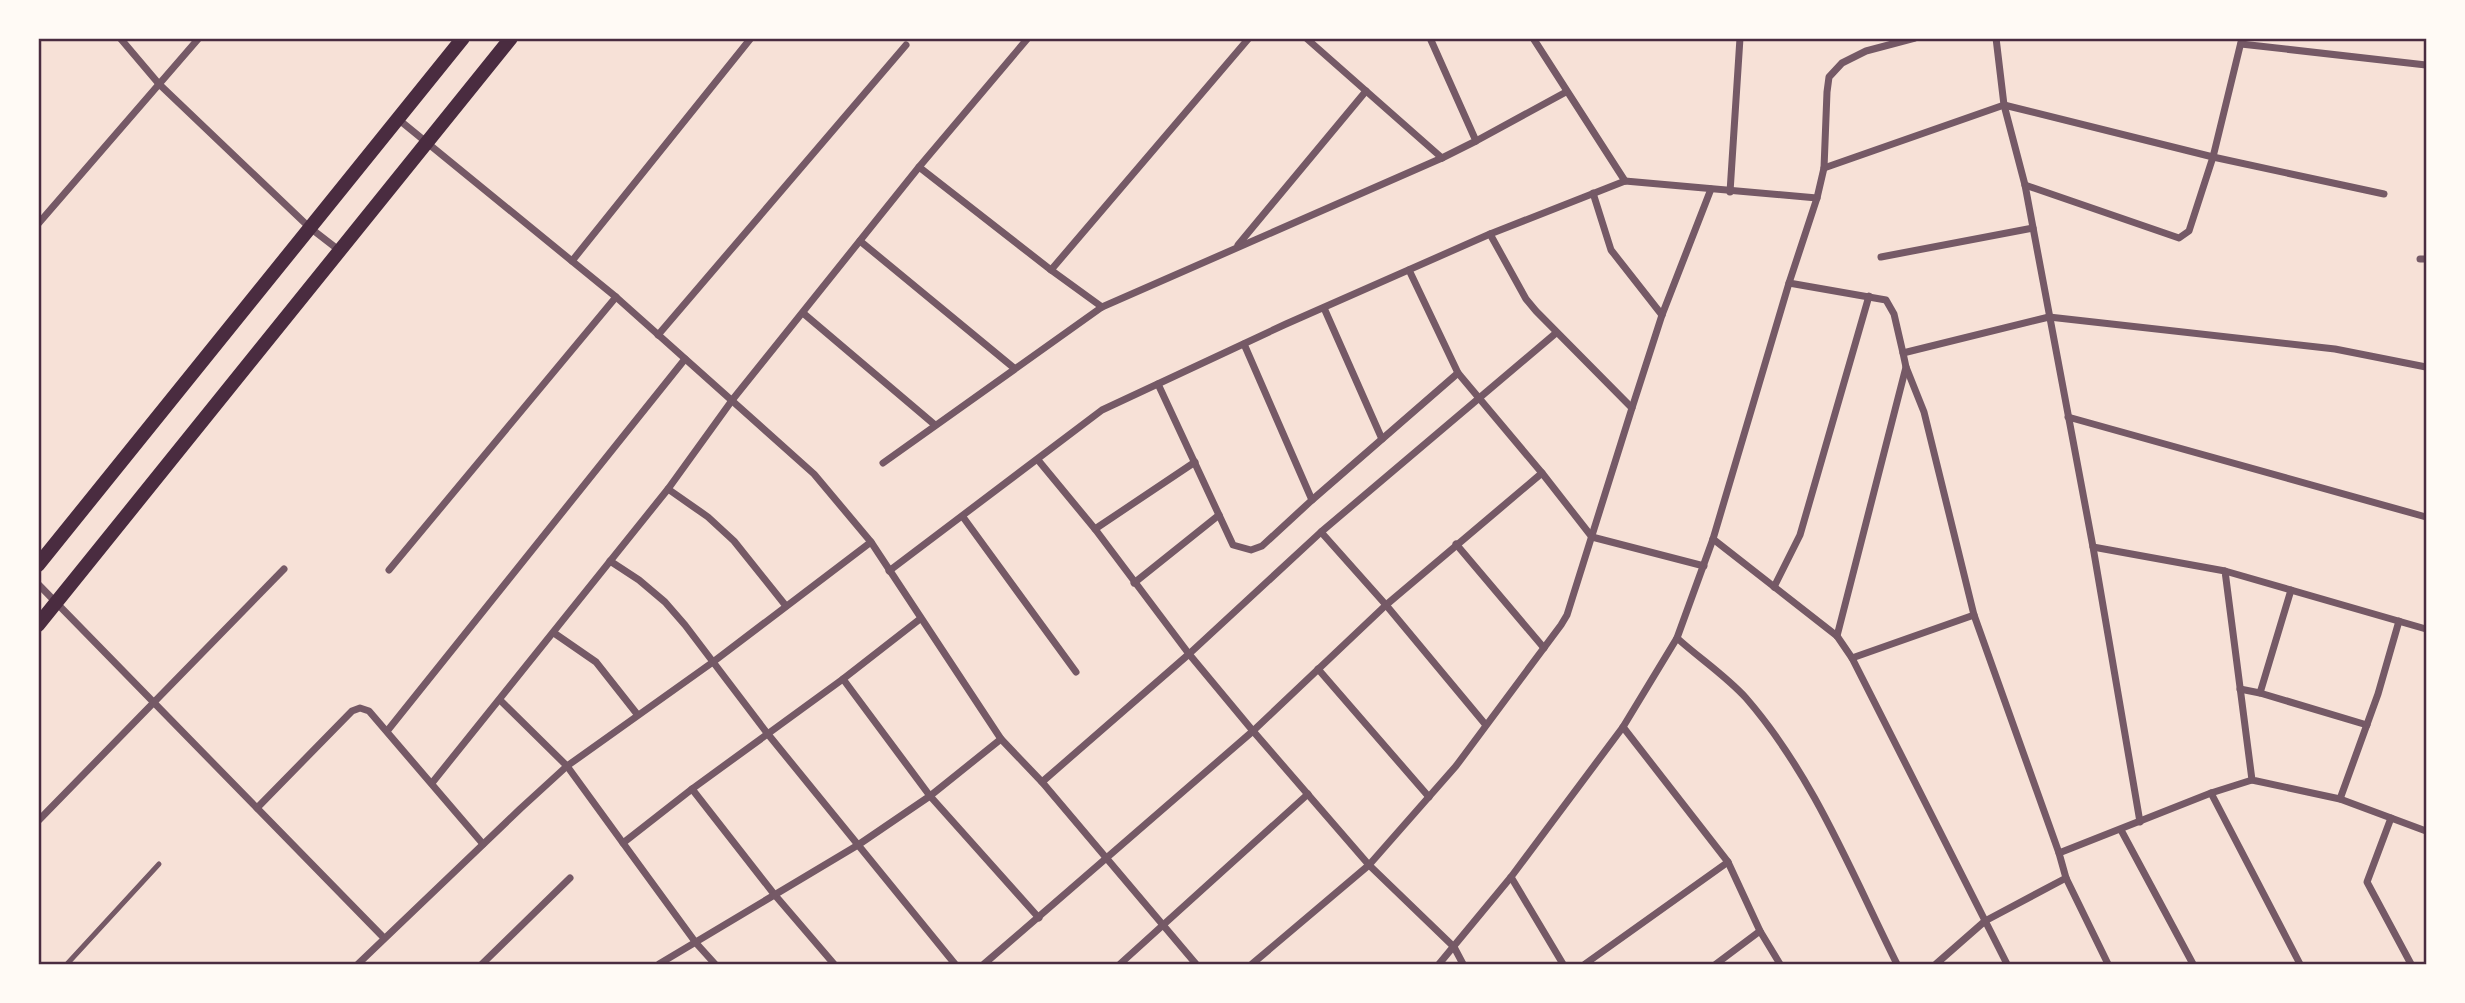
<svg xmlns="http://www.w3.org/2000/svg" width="2465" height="1003" viewBox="0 0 2465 1003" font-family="Raleway,sans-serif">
<rect width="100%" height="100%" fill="#f7e1d7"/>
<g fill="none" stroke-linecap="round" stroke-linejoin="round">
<polyline stroke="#755966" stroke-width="5" points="67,964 159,864"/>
<g stroke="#755966" stroke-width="7">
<polyline points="120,38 159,84 309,227 340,251"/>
<polyline points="1430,38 1476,141 1442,158"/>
<polyline points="1533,38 1625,181"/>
<polyline points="1996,38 2004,105 2025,185 2093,547 2225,571 2252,780 2340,799 2426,831"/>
<polyline points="2241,44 2426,65"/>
<polyline points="398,119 616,297 814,474 871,542 1001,739 1042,782 1196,964"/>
<polyline points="1476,141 1566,92"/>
<polyline points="919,167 1051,270"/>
<polyline points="1824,168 2004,105 2213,157 2242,38"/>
<polyline points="2025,185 2179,238 2189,231 2213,157 2384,194"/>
<polyline points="1730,192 1740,38"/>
<polyline points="1593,193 1611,250 1662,315"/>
<polyline points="38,224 199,38"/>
<polyline points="860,241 1014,368"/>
<polyline points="1238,245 1366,91"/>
<polyline points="1881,257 2033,228"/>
<polyline points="2420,259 2426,259"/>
<polyline points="572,261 751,38"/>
<polyline points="1409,270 1458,373 1542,473"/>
<polyline points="1789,283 1886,300 1894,314 1903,353 2049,317 2335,349 2426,367"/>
<polyline points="1102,307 1051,270 1249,38"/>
<polyline points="1324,308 1382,439"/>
<polyline points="803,313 935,425"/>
<polyline points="658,335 906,45"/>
<polyline points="1906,367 1924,412 1974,615 2059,853"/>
<polyline points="1158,384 1233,545 1251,550 1262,546 1312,500 1244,344"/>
<polyline points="1632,408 1662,315 1711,189"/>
<polyline points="2068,417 2426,517"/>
<polyline points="1038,460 1095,529 1189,654 1253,731 1369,865 1454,947 1463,964"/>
<polyline points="883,463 1102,307 1442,158 1306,38"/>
<polyline points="668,489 708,517 734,541 786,606"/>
<polyline points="1312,500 1458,373"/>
<polyline points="963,517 1076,672"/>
<polyline points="1095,529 1195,462"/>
<polyline points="1321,532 1386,605 1485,724"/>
<polyline points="1713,539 1837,636 1852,658 2007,964"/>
<polyline points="1456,544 1544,648"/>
<polyline points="2093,547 2140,822"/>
<polyline points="610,561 639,580 665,602 685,625 767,733 955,964"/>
<polyline points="389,570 616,297"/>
<polyline points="889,571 1102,410 1286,324 1490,234 1625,181 1817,198"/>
<polyline points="2225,571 2426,629"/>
<polyline points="1134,583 1219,515"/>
<polyline points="38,584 384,938"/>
<polyline points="1774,587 1800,535 1869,296"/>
<polyline points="920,619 843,679 930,796 1039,918"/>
<polyline points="554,633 596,662 637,714"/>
<polyline points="1837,636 1906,367 1903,353"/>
<path d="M1677,638C1699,658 1726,676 1746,698C1813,775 1852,874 1897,964"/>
<polyline points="1852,658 1974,615"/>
<polyline points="1318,669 1429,797"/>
<polyline points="2240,689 2260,693 2291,590"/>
<polyline points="2260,693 2367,725"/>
<polyline points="500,700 567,766 623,843 692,789 843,679"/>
<polyline points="1623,727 1728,862 1760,931 1780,964"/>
<polyline points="388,730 685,359"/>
<polyline points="1042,782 1189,654 1321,532 1556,333"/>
<polyline points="432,783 668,489 733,399 919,167 1028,38"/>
<polyline points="692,789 774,894 834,964"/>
<polyline points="2211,793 2300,964"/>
<polyline points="2340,799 2378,694 2399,621"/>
<polyline points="257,808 352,711 360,708 369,711 483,844"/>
<polyline points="2391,818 2367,882 2411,964"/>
<polyline points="38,821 284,569"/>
<polyline points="2121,830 2193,964"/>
<polyline points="623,843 696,943 715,964"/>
<polyline points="1511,877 1563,964"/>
<polyline points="358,964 520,809 567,766 713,662 871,542"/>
<polyline points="482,964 570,878"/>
<polyline points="659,964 858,845 930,796 1001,739"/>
<polyline points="984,964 1253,731 1386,605 1542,473 1592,537 1704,566"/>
<polyline points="1120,964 1308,794"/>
<polyline points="1252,964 1369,865 1456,766 1561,625 1567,615 1632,408 1536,311 1526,299 1490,234"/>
<polyline points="1439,964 1511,877 1623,727 1677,638 1713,539 1789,283 1817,198 1824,168 1827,92 1829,77 1842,63 1866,51 1915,38"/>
<polyline points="1585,964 1728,862"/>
<polyline points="1716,964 1760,931"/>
<polyline points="1936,964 1985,921 2066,878"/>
<polyline points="2108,964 2066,878 2059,853 2211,793 2252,780"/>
</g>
<g stroke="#4a2c40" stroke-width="14">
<polyline points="38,565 463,38"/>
<polyline points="38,625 511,38"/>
</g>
</g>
<rect width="2465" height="1003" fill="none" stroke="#fffaf5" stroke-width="80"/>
<rect x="40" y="40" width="2385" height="923" fill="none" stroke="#4a2c40" stroke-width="2.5"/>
</svg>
